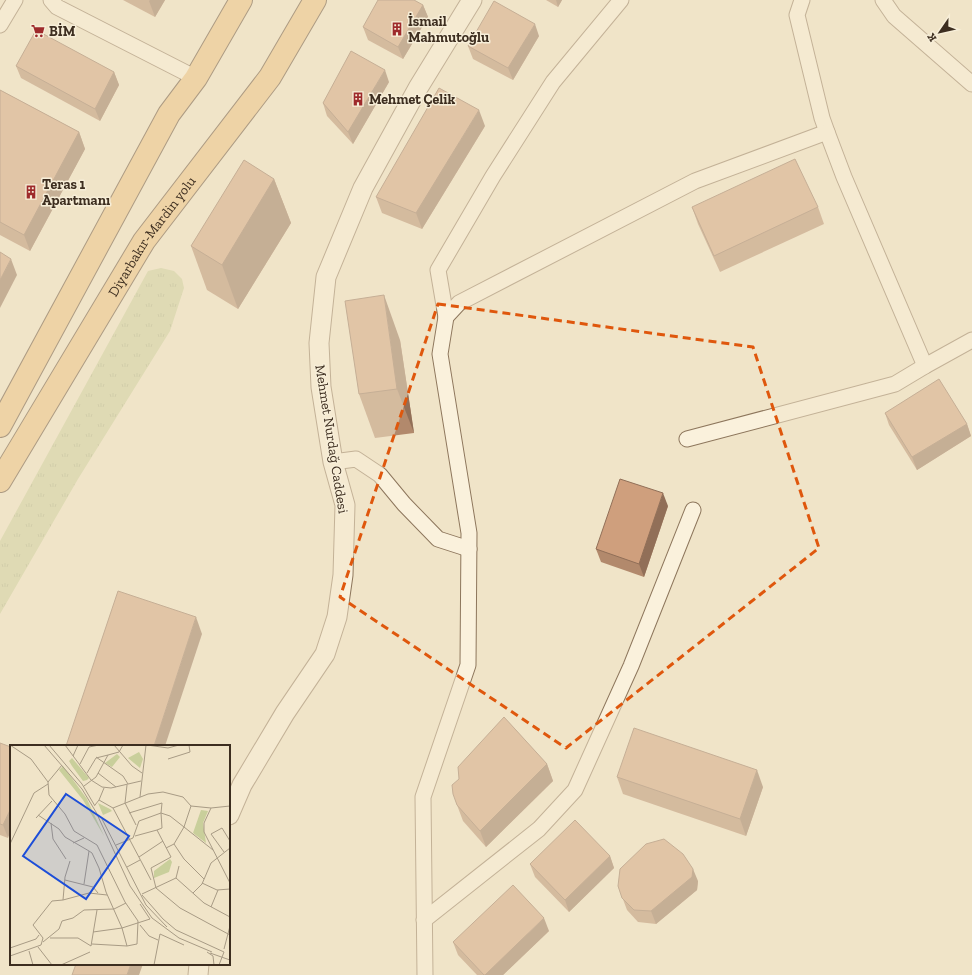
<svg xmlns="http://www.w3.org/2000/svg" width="972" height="975" viewBox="0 0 972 975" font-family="'Zilla Slab',serif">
<defs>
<pattern id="grass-tufts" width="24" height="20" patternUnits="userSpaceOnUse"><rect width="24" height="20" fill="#c9cf9b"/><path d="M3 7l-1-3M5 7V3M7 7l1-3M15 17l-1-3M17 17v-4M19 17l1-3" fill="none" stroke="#aeb285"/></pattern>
</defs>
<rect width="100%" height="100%" fill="#f0e4c8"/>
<polygon fill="url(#grass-tufts)" points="161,268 174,271 182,279 184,288 170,331 78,479 0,614 0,541 148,271"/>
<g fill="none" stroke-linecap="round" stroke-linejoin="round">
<g stroke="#8d765c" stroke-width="17">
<g id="minor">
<polyline points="51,0 57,7 196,78"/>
<polyline points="802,0 797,15 822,118 827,132 844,177 925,366"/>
<polyline points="883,0 894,16 972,84"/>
<polyline points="0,25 15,0"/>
<polyline points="446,317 438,270 493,176 553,82 621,0"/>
<polyline points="687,439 895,384 925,366 972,340"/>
<polyline points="333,462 356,459 380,475 404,504 438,539 469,549"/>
<polyline points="424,920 539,829 575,790 631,666 693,510"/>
<polyline points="425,975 423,797 468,665 469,533 440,354 446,317 459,303 695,181 827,132"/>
</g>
</g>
<g stroke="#8d765c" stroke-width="21">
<g id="tertiary">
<polyline points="229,815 242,785 285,713 325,654 337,617 343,575 345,505 333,462 321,387 319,343 326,277 363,188 418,88 472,0"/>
<polyline points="198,975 199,964"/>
</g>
</g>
<g stroke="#5b4430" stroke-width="24">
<g id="trunk">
<polyline points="0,426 169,114 196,78 241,0"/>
<path id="s1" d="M0,481L144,241L270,77L315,0"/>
</g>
</g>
<use href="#minor" stroke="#faf1dc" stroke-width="15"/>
<use href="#tertiary" stroke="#faf1dc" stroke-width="19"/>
<use href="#trunk" stroke="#eabe7c" stroke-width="22"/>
</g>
<g fill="#b2896c">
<polygon points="123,0 165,0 155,17"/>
<polygon points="546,0 562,0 558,7"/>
<polygon points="423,5 428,17 403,59 368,40 363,27"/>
<polygon points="539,36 513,80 473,59 468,46"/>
<polygon points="16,66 114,72 119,85 100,121 21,78"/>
<polygon points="389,82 353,144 327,116 323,103"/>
<polygon points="0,90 79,132 85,149 30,251 0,235"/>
<polygon points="485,126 422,229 382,213 376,197"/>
<polygon points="274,179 291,223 238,309 207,290 191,246"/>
<polygon points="692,207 818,207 824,224 720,272 698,224"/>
<polygon points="400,340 414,433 375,438 359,394"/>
<polygon points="885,413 967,424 971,436 917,470 889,425"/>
<polygon points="668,506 644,577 601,562 596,549"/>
<polygon points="0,743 8,838 0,835"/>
<polygon points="547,764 553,781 486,847 463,821 457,805 459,779"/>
<polygon points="617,777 763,787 746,836 623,794"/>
<polygon points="610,856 614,868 569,912 535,877 530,864"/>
<polygon points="698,881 697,890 656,924 638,922 627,910 618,886"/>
<polygon points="549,931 503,975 477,975 458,955 453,942"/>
</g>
<g fill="#916f58">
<polygon points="150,0 165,0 155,17 149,1"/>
<polygon points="556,0 562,0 558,7"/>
<polygon points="423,5 428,17 403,59 398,47"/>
<polygon points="535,24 539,36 513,80 508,68"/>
<polygon points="385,70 389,82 353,144 348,132"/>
<polygon points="114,72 119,85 100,121 95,109"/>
<polygon points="479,110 485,126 422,229 416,213"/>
<polygon points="79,132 85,149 30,251 24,235"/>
<polygon points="274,179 291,223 238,309 222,265"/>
<polygon points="11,259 17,275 0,308 0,280"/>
<polygon points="384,295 400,340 414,433 397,389"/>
<polygon points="967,424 971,436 917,470 912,457"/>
<polygon points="663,493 668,506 644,577 639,564"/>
<polygon points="196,617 202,634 165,746 154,746"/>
<polygon points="547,764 553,781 486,847 480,831"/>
<polygon points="757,770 763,787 746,836 740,819"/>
<polygon points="11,808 11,830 8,838 3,825"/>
<polygon points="610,856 614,868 569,912 565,900"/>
<polygon points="693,869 698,881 697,890 656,924 651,911"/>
<polygon points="544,918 549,931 503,975 485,975"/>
<polygon points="131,964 143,964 139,975 127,975"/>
</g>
<g fill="#cf9f7d" stroke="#916f58">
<polygon points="378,0 414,0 423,5 398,47 363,27"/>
<polygon points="494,1 535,24 508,68 468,46"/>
<polygon points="36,30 114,72 95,109 16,66"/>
<polygon points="351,51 385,70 348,132 323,103"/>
<polygon points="439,88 479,110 416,213 376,197"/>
<polygon points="0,90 79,132 24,235 0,222"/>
<polygon points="795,159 818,207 714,256 692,207"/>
<polygon points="244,160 274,179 222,265 191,246"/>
<polygon points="0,252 11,259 0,280"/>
<polygon points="384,295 397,389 359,394 345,301"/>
<polygon points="939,379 967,424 912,457 885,413"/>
<polygon points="620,479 663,493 639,564 596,549"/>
<polygon points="118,591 196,617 154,746 66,746"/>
<polygon points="504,717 547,764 480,831 457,805 453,794 452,785 459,779 458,767"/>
<polygon points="634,728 757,770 740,819 617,777"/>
<polygon points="0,743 11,747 11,808 3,825 0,824"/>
<polygon points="575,820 610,856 565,900 530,864"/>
<polygon points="664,839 683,854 693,869 692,877 651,911 634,910 622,898 618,886 620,869 646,844"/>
<polygon points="513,885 544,918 485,975 484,975 453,942"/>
<polygon points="76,964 131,964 127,975 72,975"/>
</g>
<path d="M0 0H972V975H0ZM438,304L753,347L819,548L566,748L340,597Z" fill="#f0e4c8" fill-opacity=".55" fill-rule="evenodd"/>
<path fill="none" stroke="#df570d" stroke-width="3" stroke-dasharray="8 5" stroke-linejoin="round" d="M438,304L753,347L819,548L566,748L340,597Z"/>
<defs>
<g id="building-bare" transform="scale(1.08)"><path d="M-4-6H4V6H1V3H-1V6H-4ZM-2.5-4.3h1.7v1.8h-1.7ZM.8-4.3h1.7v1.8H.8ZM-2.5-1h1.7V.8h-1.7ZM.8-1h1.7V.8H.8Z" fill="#9e2a2b" stroke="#f7eed8" stroke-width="2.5" paint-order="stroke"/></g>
<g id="supermarket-bare" transform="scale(1.08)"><path d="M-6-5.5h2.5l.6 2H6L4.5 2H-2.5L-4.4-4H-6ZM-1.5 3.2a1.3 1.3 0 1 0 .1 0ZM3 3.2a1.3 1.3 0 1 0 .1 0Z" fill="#9e2a2b" stroke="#f7eed8" stroke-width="2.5" paint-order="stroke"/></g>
</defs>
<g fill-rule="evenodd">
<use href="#building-bare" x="397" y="29"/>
<use href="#supermarket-bare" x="38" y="31"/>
<use href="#building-bare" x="358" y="99"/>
<use href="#building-bare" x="31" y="192"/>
</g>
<g text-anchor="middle" stroke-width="3" stroke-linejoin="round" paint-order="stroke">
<g font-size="14" font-weight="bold" fill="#3d2e20" stroke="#f7eed8" text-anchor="start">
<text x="408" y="26">İsmail<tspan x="408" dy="16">Mahmutoğlu</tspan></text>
<text x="49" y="36">BİM</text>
<text x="369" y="104">Mehmet Çelik</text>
<text x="42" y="189">Teras 1<tspan x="42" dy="16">Apartmanı</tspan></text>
</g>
<g font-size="14" fill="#3d2e20" stroke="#f7eed8">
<text dy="5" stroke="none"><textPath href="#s1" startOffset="288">Diyarbakır-Mardin yolu</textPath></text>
<text transform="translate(332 439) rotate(81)" y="5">Mehmet Nurdağ Caddesi</text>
</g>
</g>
<g transform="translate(10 745)">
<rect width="220" height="220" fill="#f0e4c8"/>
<path d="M53,21L77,54L94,91L73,55L49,25Z" fill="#c9cf9b"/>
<path d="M129,7L133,14L130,23L118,13ZM107,9L110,12L102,22L95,18ZM62,13L79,33L77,35L73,36L62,21L59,16ZM88,58L100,64L102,66L93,70ZM191,65L198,66L193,78L196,98L183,88ZM160,114L162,117L159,127L144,133V126Z" fill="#c9cf9b"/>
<path fill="none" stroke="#a89b85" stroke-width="1" d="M0,0L21,14L38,37M34,0L72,44L86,67L120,141L142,173L169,193L202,207M39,0L72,39L85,61M55,0L81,35L92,42L101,43L131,36M104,0L122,21L132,28M137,0L158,3L169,0M63,11L68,0M86,12L113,31L118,39M158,14L180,7L179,0M70,19L79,2L89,0M52,20L38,37L39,50L55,69L64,86L87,100L115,157L128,176L127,199L117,201M77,28L86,13L98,10M88,28L106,42M117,40L115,58L126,80M74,41L86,32L98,10L109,7L113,0M130,52L136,0M89,55L94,43M85,60L89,55L103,63L141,135M181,61L174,82L203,105M103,63L138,49L153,47L173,52L181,61L201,63L220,61M201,63L194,78V87L220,138M28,70L49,84L55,92L79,106L74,139M26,73L42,56M92,74L136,160L157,182M41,78L43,94L56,114M125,91L147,85M63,98L74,93M0,99L24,48L38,39M164,99L174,82L160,71L151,68L152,83L147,85L161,112L141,123L146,143L170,163L220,190M106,100L123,93L129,76L151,68L152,58L119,68M156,103L164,99L174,114L194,134M79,106L82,108L89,123L96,147L112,183L83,187M214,107L201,89L212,83L220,96M129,112L153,96M60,116L55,132L53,155L79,148L97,150M117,122L130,115M166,133L169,121M55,135L83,142L88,148M192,138L207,145L220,144M183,148L192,139L201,118L220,103M132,149L166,133L194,158L220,172M132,150L153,174L166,185L214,207L209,220M130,159L140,174M201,162L208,145M130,180L139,191L148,195M40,193H68L81,201L87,165M33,197L49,184L52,176L63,173L74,165L104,164L116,158M82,199L117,201L112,183L140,174M28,202L42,220M0,203L26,194L29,190M214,204L220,181M19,206L23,220M197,207L203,211L204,220M200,208L220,215M0,211L31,200L33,193L23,180L42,156L53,155M51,220L80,207M144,220L150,189L174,200"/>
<path fill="#1d4ed8" fill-opacity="0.15" stroke="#1d4ed8" stroke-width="2" d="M56,49L119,91L76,154L13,111Z"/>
<rect width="220" height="220" fill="none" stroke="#3d2e20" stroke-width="2"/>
</g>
<g transform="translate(940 32) rotate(236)" stroke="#f7eed8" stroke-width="3" paint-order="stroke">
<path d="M0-3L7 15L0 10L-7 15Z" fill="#3d2e20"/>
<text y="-6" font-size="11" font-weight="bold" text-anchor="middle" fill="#3d2e20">K</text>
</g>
</svg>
